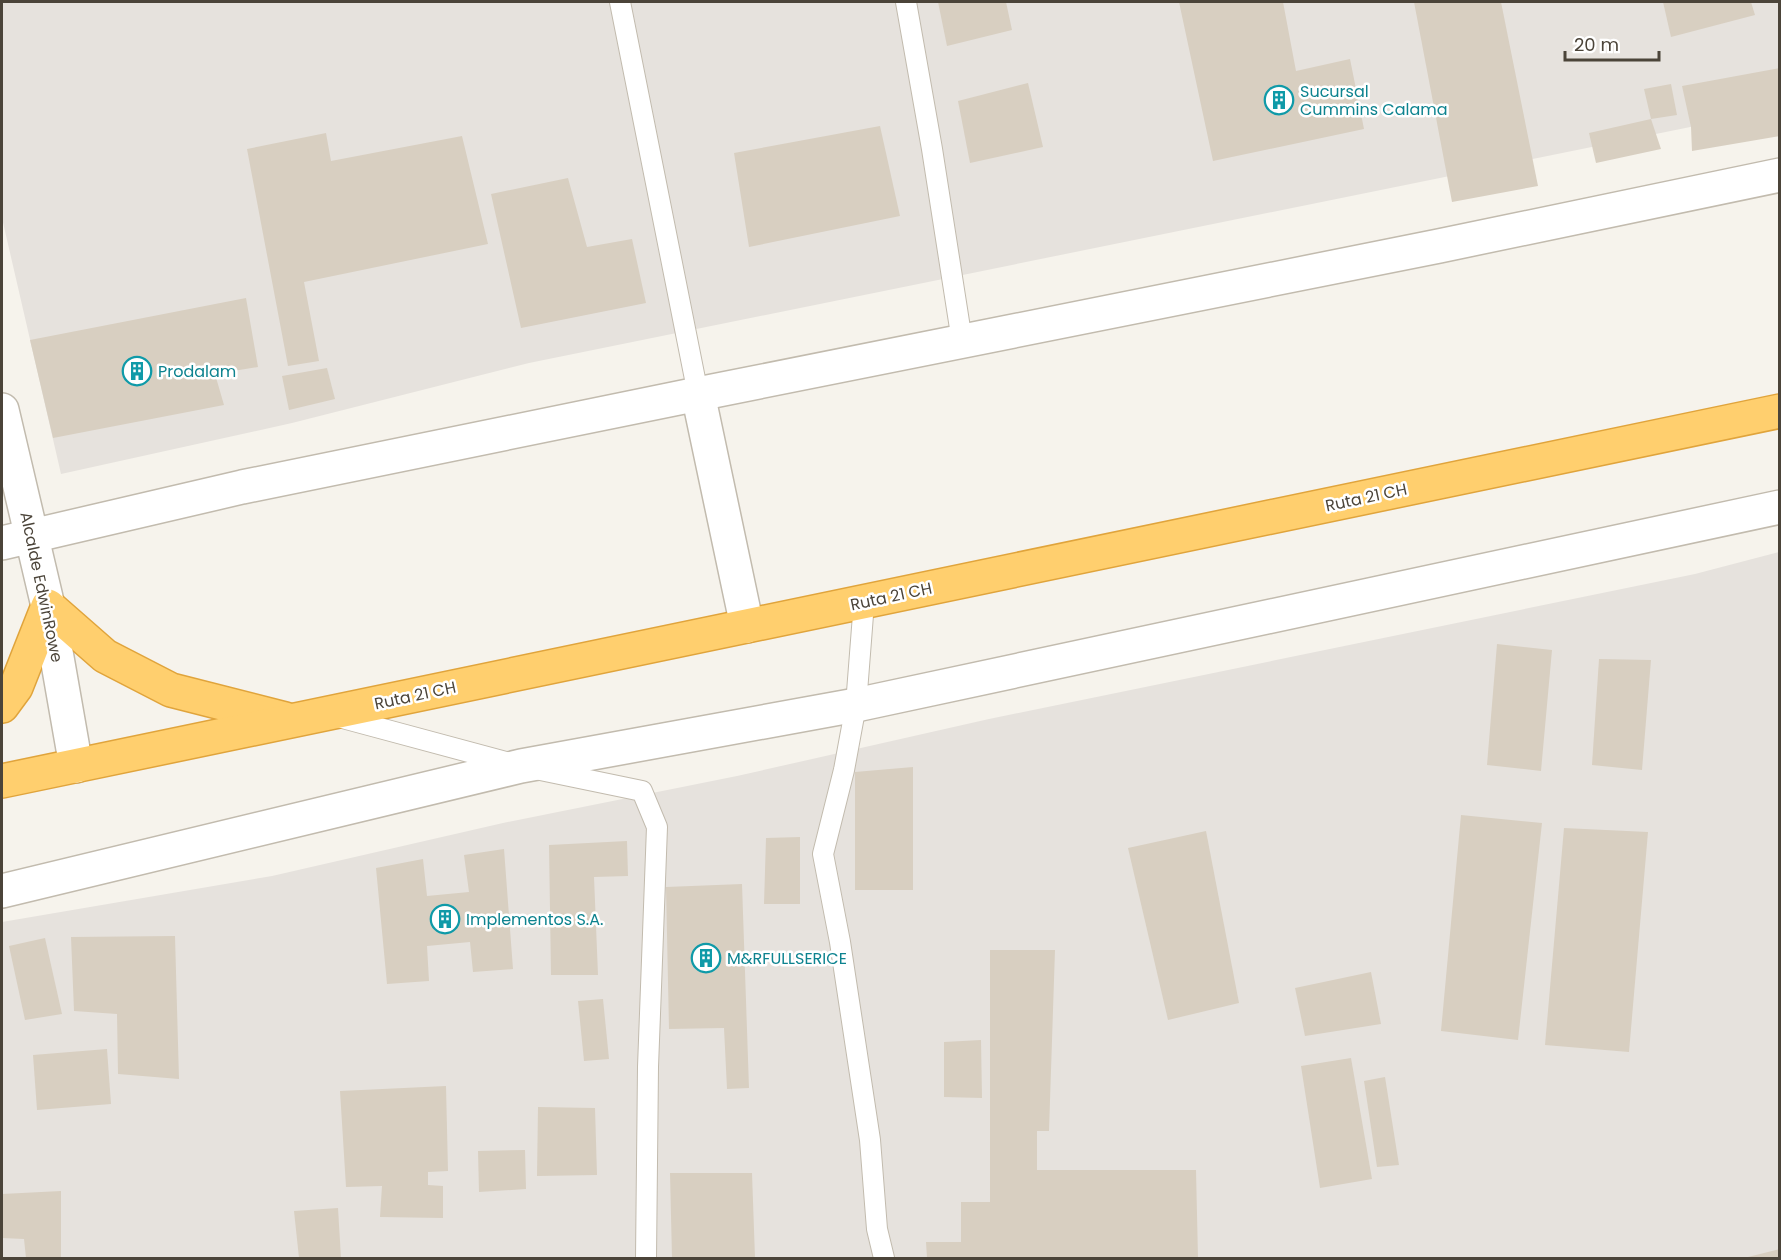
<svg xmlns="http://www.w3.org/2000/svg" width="1781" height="1260" font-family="Poppins,sans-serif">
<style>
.industrial{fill:#e6e2dd}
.building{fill:#d8cfc1}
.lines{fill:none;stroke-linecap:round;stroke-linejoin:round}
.lane-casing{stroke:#c2bbae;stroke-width:22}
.street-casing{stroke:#c2bbae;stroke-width:36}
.highway-casing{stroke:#e0a43c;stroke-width:36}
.lane{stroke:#fff;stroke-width:20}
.street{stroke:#fff;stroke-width:33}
.highway{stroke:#ffcf6e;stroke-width:33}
.labels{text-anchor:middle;stroke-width:5;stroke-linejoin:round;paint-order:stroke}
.culture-label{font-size:16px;fill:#0d838f;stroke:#fff;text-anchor:start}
.street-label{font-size:16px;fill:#4b4439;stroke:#fff}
</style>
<rect width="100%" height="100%" fill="#f6f3ec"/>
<!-- industrial -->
<g class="industrial">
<polygon points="2,2 1779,2 1779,109 529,363 292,423 61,474 2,218"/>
<polygon points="1779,552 1779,1258 2,1258 2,922 272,876 503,823 737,776 989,719 1695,574"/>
</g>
<!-- building -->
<g class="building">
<polygon points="938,2 1006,2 1012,30 947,46"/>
<polygon points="1179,2 1283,2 1296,71 1350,59 1364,129 1213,161"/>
<polygon points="1414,2 1501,2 1538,186 1452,202"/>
<polygon points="1663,2 1751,2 1755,15 1671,37"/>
<polygon points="1780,68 1780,136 1692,151 1691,127 1682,86"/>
<polygon points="1028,83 1043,147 970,163 958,101"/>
<polygon points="1671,84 1677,115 1651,119 1661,149 1596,163 1589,133 1651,119 1644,89"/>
<polygon points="880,126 900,216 749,247 734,153"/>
<polygon points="326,133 331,161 462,136 488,244 304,282 319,361 288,366 247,149"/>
<polygon points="568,178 587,247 632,239 646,303 521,328 491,194"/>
<polygon points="246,298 258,367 215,374 224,405 53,438 30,340"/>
<polygon points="327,368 335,399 289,410 282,376"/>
<polygon points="1497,644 1552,650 1541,771 1487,765"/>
<polygon points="1599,659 1651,660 1642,770 1592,765"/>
<polygon points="913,767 913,890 855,890 855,772"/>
<polygon points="1461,815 1542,823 1518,1040 1441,1031"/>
<polygon points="1564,828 1648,832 1629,1052 1545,1045"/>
<polygon points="1206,831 1239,1003 1168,1020 1128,848"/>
<polygon points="800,837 800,904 764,904 766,838"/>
<polygon points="627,841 628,876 594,877 598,975 551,975 549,845"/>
<polygon points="504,849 513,969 473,972 470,942 427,946 429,981 387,984 376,868 423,859 427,896 469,892 464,855"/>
<polygon points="742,884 749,1088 727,1089 724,1028 669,1029 666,887"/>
<polygon points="175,936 179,1079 118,1074 117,1014 74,1011 71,937"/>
<polygon points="45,938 62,1014 25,1020 9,946"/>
<polygon points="990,950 1055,950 1049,1131 1037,1131 1037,1170 1196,1170 1198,1258 927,1258 926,1242 961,1242 961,1202 990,1202"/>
<polygon points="1371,972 1381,1024 1305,1036 1295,988"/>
<polygon points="603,999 609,1059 584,1061 578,1001"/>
<polygon points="981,1040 982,1098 944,1097 944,1042"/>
<polygon points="107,1049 111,1104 37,1110 33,1055"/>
<polygon points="1351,1058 1372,1179 1320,1188 1301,1066"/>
<polygon points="1385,1077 1399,1165 1377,1167 1364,1081"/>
<polygon points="446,1086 448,1171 428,1172 428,1185 443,1186 443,1218 380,1217 382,1186 346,1187 340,1091"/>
<polygon points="538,1107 595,1108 597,1175 537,1176"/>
<polygon points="525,1150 526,1189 479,1192 478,1151"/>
<polygon points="670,1173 752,1173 755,1258 672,1258"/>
<polygon points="61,1191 61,1258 26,1258 24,1239 2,1238 2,1194"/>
<polygon points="338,1208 341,1258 299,1258 294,1211"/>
<polygon points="1780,1249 1780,1258 1744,1258"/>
</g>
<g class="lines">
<!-- lane casing -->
<g class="lane-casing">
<g id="lane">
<polyline points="620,2 698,394"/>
<polyline points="906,2 932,149 962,341"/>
<polyline points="864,602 856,705 844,770 823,854 840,942 870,1140 877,1229 884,1258"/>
<polyline points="335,716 521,766 642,791 657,827 648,1067 646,1258"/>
</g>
</g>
<!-- street casing -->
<g class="street-casing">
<g id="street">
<polyline points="698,394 747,626"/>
<polyline points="2,410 48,606 76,766"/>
<polyline points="2,543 242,487 698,394 1439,246 1780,175"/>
<polyline points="2,891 521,766 856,705 1780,507"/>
</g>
</g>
<!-- highway casing -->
<g class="highway-casing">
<g id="highway">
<polyline points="2,706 16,687 48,606 105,656 171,690 285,719"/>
<polyline points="2,781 1780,411"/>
</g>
</g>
<!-- lane -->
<use href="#lane" class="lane"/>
<!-- street -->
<use href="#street" class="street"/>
<!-- highway -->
<use href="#highway" class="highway"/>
</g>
<!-- icons -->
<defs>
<g id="building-ring" transform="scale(1.5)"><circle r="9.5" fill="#fff" stroke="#0f9aa8" stroke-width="1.5"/><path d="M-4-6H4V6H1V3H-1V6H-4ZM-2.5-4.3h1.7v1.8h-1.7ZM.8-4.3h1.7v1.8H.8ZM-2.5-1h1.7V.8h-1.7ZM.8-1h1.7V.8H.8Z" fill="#0f9aa8"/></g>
</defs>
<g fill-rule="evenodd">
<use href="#building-ring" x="1279" y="100"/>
<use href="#building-ring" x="137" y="371"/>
<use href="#building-ring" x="445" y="919"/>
<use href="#building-ring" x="706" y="958"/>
</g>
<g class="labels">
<!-- culture labels -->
<g class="culture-label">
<text x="1300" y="97">Sucursal<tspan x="1300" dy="18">Cummins Calama</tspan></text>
<text x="158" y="377">Prodalam</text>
<text x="466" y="925">Implementos S.A.</text>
<text x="727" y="964">M&amp;RFULLSERICE</text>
</g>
<!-- street labels -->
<g class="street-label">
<text transform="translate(1366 497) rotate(-12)" y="6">Ruta 21 CH</text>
<text transform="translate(42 587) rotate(78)" y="6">Alcalde EdwinRowe</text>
<text transform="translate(891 596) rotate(-12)" y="6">Ruta 21 CH</text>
<text transform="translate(415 695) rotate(-12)" y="6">Ruta 21 CH</text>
</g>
</g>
<!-- border -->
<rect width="1781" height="1260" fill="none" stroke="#4b4439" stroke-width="6"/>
<!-- scale -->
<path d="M1565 51v9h94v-9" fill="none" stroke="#4b4439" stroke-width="3"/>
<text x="1574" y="51" font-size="18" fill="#4b4439" stroke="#ffffff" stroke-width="4.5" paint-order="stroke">20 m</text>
</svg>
